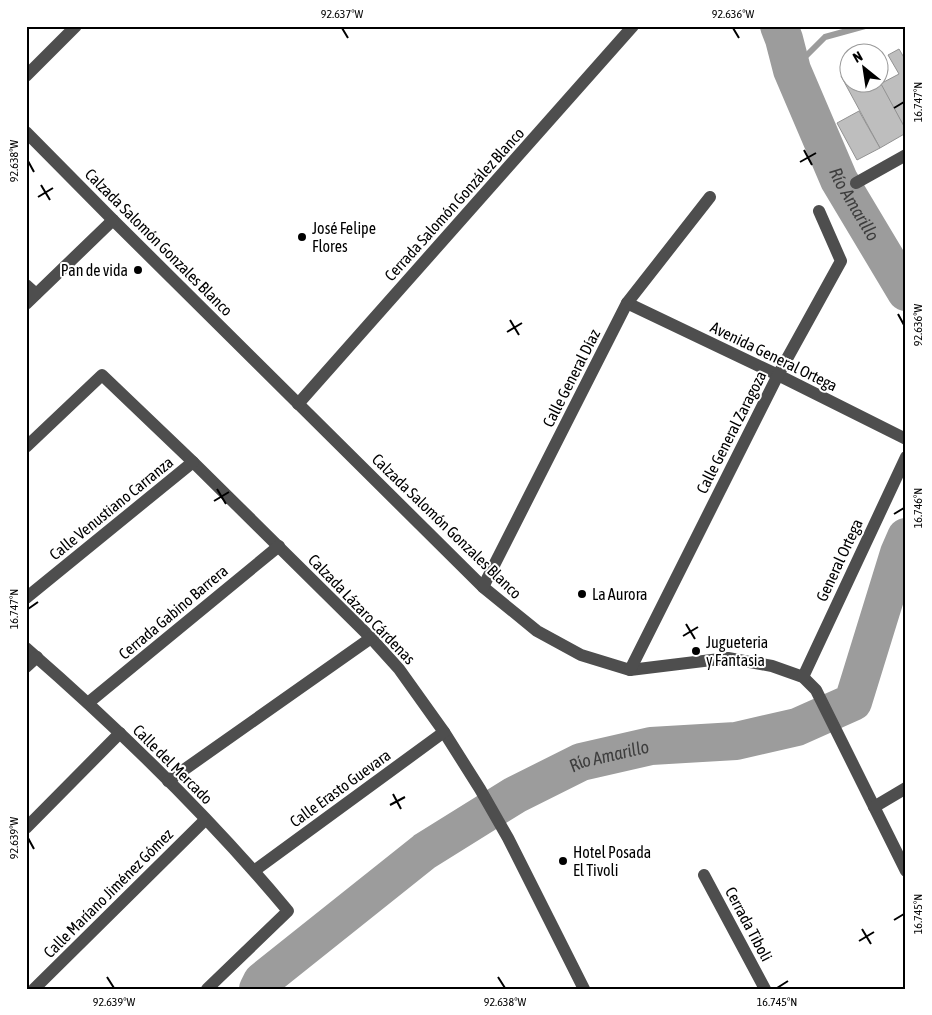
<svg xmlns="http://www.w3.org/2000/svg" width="932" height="1015" font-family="'Asap Condensed',sans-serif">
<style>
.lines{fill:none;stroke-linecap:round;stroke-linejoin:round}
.stream{stroke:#9c9c9c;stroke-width:6}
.river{stroke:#9c9c9c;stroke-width:38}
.building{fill:#bebebe;stroke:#929292}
.minor{stroke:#4e4e4e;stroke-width:12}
.ticks{fill:none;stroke:#000;stroke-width:2}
.poi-dot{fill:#000;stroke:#fff;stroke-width:2}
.labels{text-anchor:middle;stroke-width:4;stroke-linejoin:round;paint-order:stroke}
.street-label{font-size:16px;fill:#000;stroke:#fff}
.poi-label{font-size:16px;fill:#000;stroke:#fff;text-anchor:start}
.water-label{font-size:18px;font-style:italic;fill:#3d3d3d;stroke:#fff}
.neatline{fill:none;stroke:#000;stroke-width:2}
.ticks-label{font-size:12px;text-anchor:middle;fill:#000}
</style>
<rect width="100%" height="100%" fill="#fff"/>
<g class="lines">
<!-- stream -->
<polyline class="stream" points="792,70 825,37 865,26"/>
<!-- river -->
<g class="river">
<path id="s1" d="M779,26L784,39L792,70L839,180L906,292"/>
<path id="s2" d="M258,989L262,981L425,851L515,795L581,762L651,746L736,741L797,727L853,702L899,553L906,537"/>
</g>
</g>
<!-- building -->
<g class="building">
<polygon points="899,49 906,61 906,130 880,84 899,74 888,55"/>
<polygon points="850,71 850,82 880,82 906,130 906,133 880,148 841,76"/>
<polygon points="859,111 880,148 857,160 837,123"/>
</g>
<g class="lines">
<!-- minor -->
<g class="minor">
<polyline points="26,76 76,26"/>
<polyline points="26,132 113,220 483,587 537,631 581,655 630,670 728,658 772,666 803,677 816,690 906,871"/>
<polyline points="856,183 906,155"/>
<polyline points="26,285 36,294"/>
<polyline points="627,303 778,375 906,439"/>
<polyline points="26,304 113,220"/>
<polyline points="298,404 633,26"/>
<polyline points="26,447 102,375 193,462 371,638 399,669 444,732 480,789 508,838 584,989"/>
<polyline points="483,587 627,303 710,197"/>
<polyline points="26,598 193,462"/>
<path d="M26,648C119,729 209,816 288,911L207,989"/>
<polyline points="26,667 37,657"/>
<polyline points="630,670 778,375 841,261 819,211"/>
<polyline points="803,677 906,457"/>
<polyline points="88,703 279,546"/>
<polyline points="168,781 371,638"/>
<polyline points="874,807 906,788"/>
<polyline points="26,828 120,733"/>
<polyline points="254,871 444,732"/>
<polyline points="704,875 765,989"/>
<polyline points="34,989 205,820"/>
</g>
</g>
<!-- ticks -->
<path class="ticks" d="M342,28L348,38M733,28L739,38M894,108L904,102M804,150L812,165M28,161L34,172M800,162L816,153M41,185L50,200M38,197L53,188M898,314L904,325M510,320L519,335M507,332L522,323M217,489L226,504M214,501L229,492M894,514L904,508M28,609L38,602M686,624L695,639M683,636L698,627M393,794L401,809M390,805L405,797M28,838L34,849M894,920L904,914M862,929L871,944M859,941L874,932M107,977L114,988M498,977L505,988M777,988L788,981"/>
<!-- markers -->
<g class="poi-dot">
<circle cx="302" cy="237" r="5"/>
<circle cx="138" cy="270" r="5"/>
<circle cx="582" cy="594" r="5"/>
<circle cx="696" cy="651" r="5"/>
<circle cx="563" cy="861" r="5"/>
</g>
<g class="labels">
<!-- street labels -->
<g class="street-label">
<text transform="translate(454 204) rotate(-48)" y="6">Cerrada Salomón González Blanco</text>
<text transform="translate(159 242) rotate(45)" y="6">Calzada Salomón Gonzales Blanco</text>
<text transform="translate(774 356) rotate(26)" y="6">Avenida General Ortega</text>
<text transform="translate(571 378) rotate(-63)" y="6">Calle General Díaz</text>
<text transform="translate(731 432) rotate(-63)" y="6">Calle General Zaragoza</text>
<text transform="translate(111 508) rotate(-39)" y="6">Calle Venustiano Carranza</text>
<text transform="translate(447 526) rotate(44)" y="6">Calzada Salomón Gonzales Blanco</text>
<text transform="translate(839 560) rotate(-65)" y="6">General Ortega</text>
<text transform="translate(362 609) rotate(46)" y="6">Calzada Lázaro Cárdenas</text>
<text transform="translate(173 612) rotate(-40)" y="6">Cerrada Gabino Barrera</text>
<text transform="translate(173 764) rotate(45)" y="6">Calle del Mercado</text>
<text transform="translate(340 788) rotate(-36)" y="6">Calle Erasto Guevara</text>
<text transform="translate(108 893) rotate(-45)" y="6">Calle Maríano Jiménez Gómez</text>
<text transform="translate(749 924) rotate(62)" y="6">Cerrada Tiboli</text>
</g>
<!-- poi labels -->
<g class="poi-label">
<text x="312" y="234">José Felipe<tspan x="312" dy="18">Flores</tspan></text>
<text x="128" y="276" text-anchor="end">Pan de vida</text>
<text x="592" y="600">La Aurora</text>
<text x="706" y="648">Jugueteria<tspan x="706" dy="18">y Fantasia</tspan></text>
<text x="573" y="858">Hotel Posada<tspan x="573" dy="18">El Tivoli</tspan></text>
</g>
<!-- water labels -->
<g class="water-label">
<text dy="6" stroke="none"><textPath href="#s1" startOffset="194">Río Amarillo</textPath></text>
<text dy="6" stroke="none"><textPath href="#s2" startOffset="426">Río Amarillo</textPath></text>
</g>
</g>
<!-- border -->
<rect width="932" height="1015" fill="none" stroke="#ffffff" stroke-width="55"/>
<!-- north arrow -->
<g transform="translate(864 68) rotate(330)"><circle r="24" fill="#ffffff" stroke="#999999"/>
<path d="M0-4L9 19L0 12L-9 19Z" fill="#000000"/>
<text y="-8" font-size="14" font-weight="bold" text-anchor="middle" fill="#000000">N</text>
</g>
<rect x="28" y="28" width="876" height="960" class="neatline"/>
<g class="ticks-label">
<text x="342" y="18">92.637°W</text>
<text x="733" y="18">92.636°W</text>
<text transform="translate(918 102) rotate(-90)" y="4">16.747°N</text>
<text transform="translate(14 161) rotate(-90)" y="4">92.638°W</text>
<text transform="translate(918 325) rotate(-90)" y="4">92.636°W</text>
<text transform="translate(918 508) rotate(-90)" y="4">16.746°N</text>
<text transform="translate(14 609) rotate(-90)" y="4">16.747°N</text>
<text transform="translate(14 838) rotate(-90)" y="4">92.639°W</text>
<text transform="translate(918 914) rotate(-90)" y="4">16.745°N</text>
<text x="114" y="1006">92.639°W</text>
<text x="505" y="1006">92.638°W</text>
<text x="777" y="1006">16.745°N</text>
</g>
</svg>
